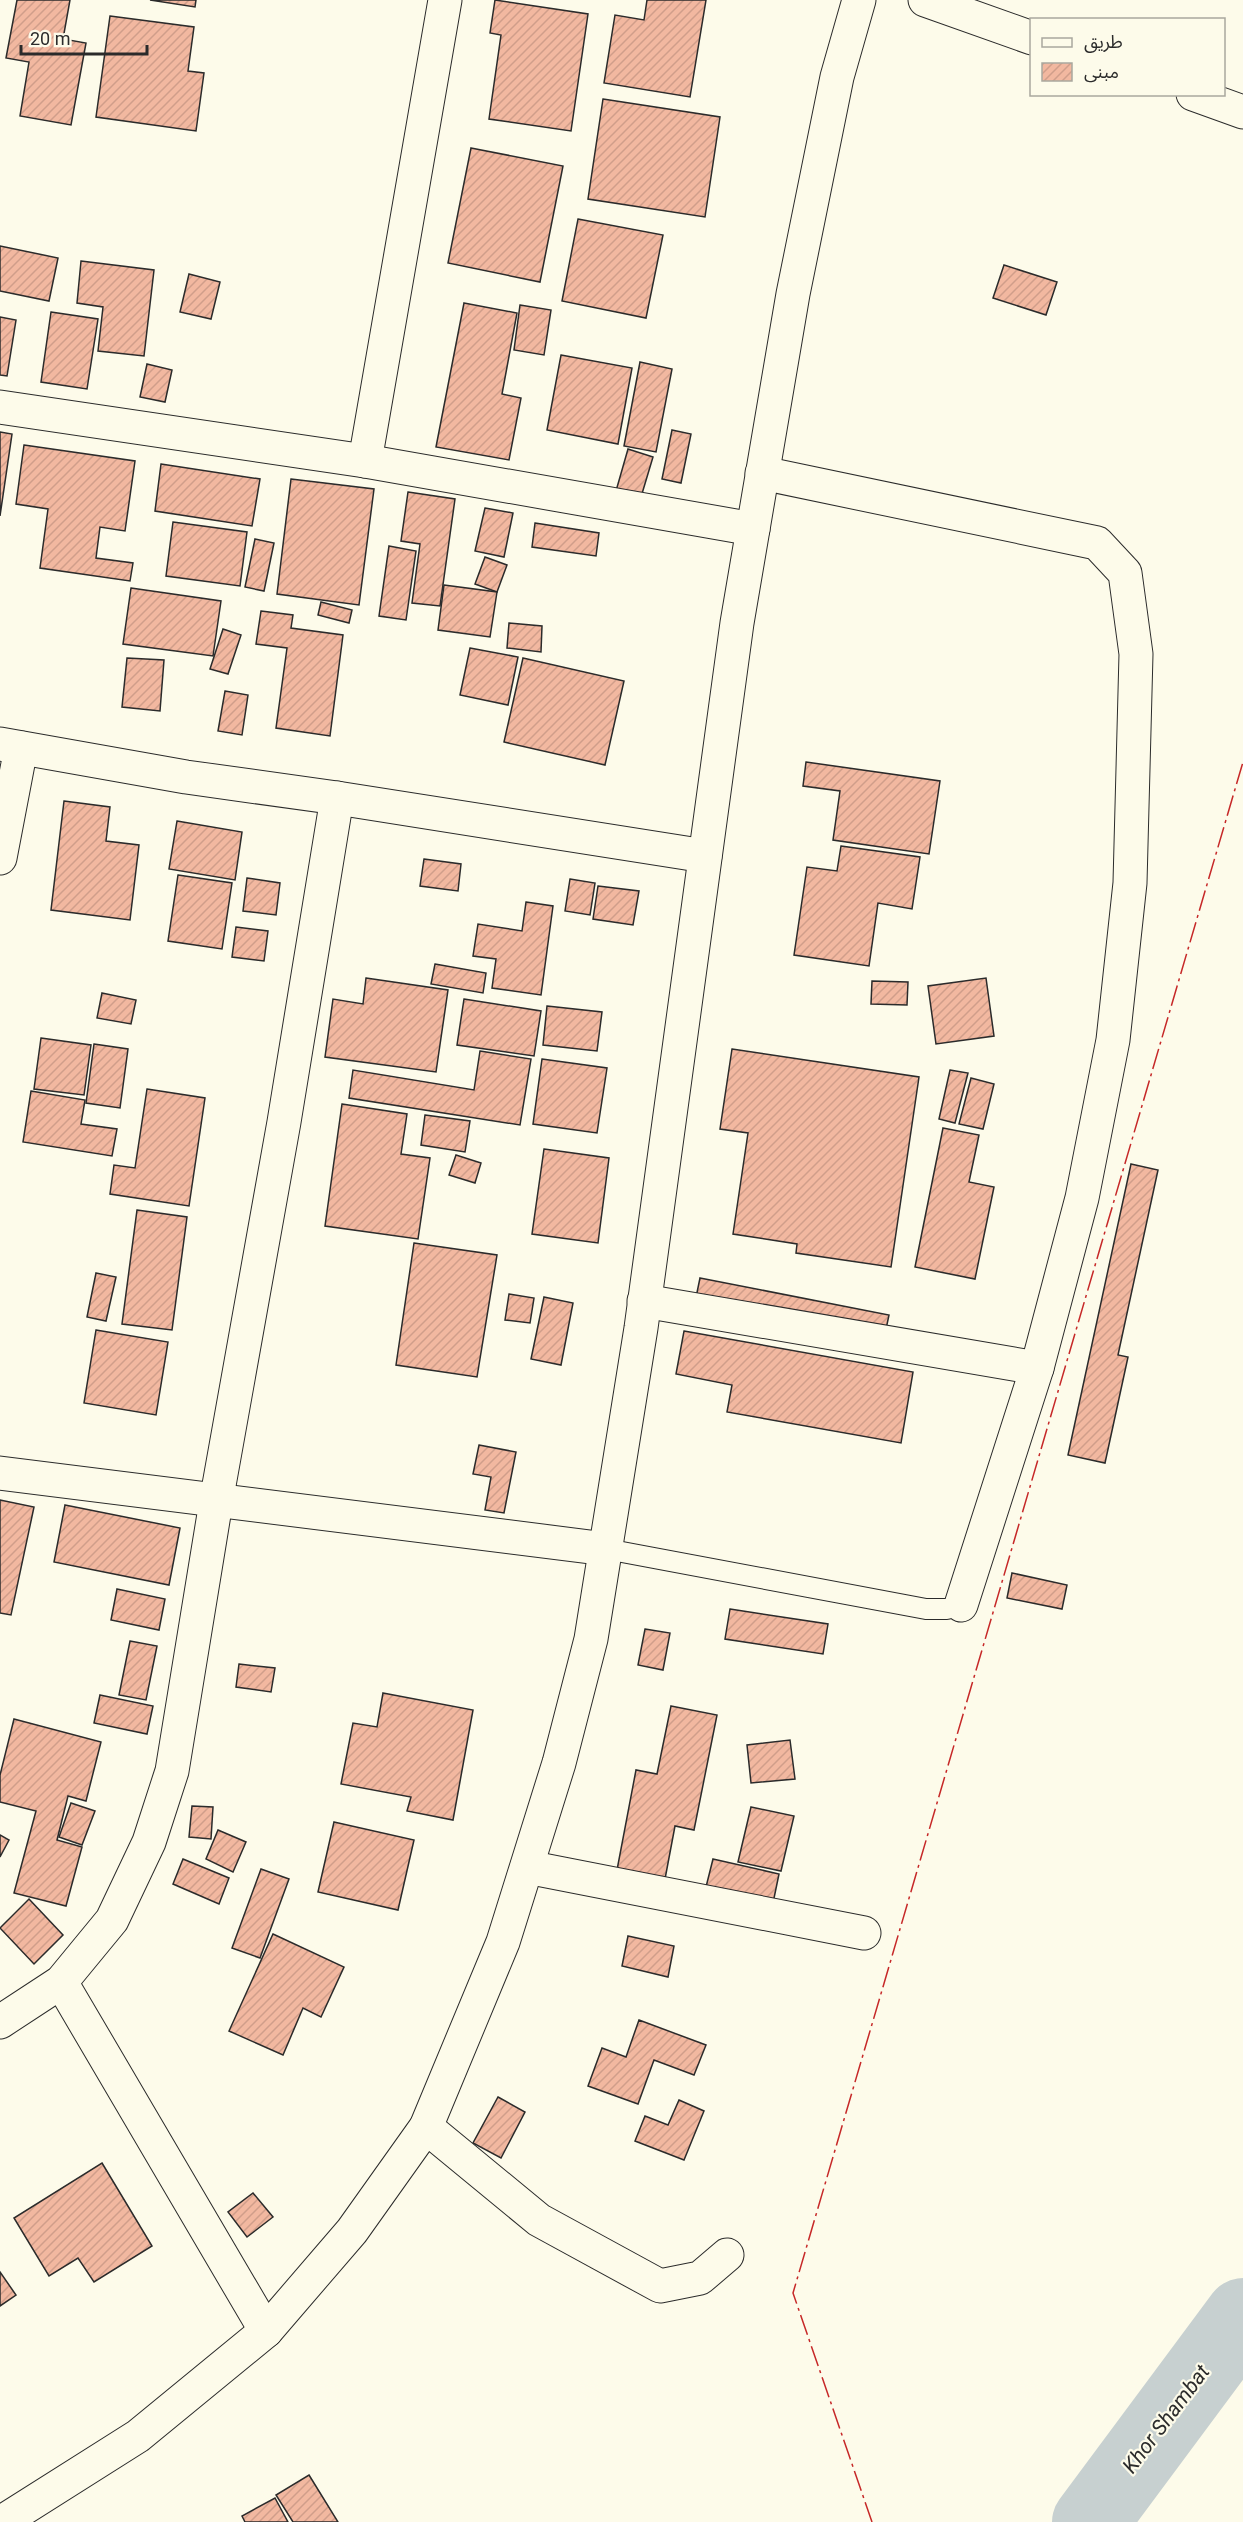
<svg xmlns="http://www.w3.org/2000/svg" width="1243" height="2522" font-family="Roboto,'Noto Sans Arabic',sans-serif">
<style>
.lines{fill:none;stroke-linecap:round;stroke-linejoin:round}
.river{stroke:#c7d0d0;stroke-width:76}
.building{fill:url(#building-hatch);stroke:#2b2b2b;stroke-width:1.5}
.lane-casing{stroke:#2b2b2b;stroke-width:22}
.street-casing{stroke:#2b2b2b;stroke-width:35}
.secondary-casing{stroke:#2b2b2b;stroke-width:35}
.lane{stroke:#fdfbea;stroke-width:20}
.street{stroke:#fdfbea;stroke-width:33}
.secondary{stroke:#fdfbea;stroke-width:33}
.power{stroke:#c62828;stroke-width:1.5;stroke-dasharray:21 4.5 3 4.5;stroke-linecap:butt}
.labels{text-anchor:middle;stroke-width:4.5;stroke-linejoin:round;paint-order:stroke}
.water-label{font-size:21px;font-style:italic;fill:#2b2b2b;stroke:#fdfbea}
</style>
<defs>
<pattern id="building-hatch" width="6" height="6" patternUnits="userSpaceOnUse" patternTransform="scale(1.5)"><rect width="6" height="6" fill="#f2b8a0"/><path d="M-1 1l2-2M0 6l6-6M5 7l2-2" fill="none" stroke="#d09e8a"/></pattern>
</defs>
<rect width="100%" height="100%" fill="#fdfbea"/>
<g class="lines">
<!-- river -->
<polyline class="river" points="1090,2522 1243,2316"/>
</g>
<!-- building -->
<g class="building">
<polygon points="17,0 70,0 63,39 86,43 71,125 20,116 29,62 6,58"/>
<polygon points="150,0 196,0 195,7"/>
<polygon points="495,0 588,14 571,131 489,119 501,35 490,33"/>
<polygon points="647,0 706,0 690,97 604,83 615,15 644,20"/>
<polygon points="110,16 194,27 188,71 204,73 196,131 96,117"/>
<polygon points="603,99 720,117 705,217 588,199"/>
<polygon points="471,148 563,166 540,282 448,263"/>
<polygon points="578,219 663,235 646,318 562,301"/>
<polygon points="0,246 58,258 49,301 0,291"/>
<polygon points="81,261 154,270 144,356 98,351 103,307 77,303"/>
<polygon points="1004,265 1057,282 1046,315 993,298"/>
<polygon points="189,274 220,282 211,319 180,312"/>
<polygon points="464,303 517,313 502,394 521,398 509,460 436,447"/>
<polygon points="520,305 551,310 544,355 514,350"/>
<polygon points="51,312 98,319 87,389 41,382"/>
<polygon points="0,317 16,320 7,376 0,375"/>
<polygon points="561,355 632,368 618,444 547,430"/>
<polygon points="640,362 672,369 656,452 624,446"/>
<polygon points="147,364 172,370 165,402 140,397"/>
<polygon points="672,430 691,434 681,483 662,479"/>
<polygon points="0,432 12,434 0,516"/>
<polygon points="24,445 135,461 125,531 100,527 96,558 133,563 130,581 40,568 48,509 16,504"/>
<polygon points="628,449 653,457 641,497 616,491"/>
<polygon points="161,464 260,479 252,526 155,511"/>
<polygon points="291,479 374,489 359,605 277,594"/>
<polygon points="408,492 455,499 440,606 412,603 420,544 401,541"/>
<polygon points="485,508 513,513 504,557 475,551"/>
<polygon points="173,522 247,532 240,586 166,576"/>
<polygon points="535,523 599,533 596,556 532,547"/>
<polygon points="255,539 274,543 264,591 245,587"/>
<polygon points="389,546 416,551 406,620 379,616"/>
<polygon points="485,557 507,565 497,592 475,584"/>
<polygon points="444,585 497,592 490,637 438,630"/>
<polygon points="131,588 221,601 213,656 123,644"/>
<polygon points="321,602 352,610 349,623 318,615"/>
<polygon points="261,611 293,615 291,628 343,635 330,736 276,728 287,648 256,644"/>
<polygon points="509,623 542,626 541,652 507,648"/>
<polygon points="223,629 241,635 228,674 210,669"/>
<polygon points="470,648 518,657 508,705 460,695"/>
<polygon points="127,658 164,660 160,711 122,707"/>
<polygon points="523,658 624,681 605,765 504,742"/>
<polygon points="225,691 248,695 242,735 218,731"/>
<polygon points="806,762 940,781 929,854 833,840 840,791 803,786"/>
<polygon points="64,801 110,807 106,841 139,845 130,920 51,910"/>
<polygon points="177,821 242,832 235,880 169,869"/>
<polygon points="841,846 920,857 912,909 878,903 869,966 794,955 807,867 837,871"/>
<polygon points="424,859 461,864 458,891 420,886"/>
<polygon points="178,875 232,883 222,949 168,941"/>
<polygon points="247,878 280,883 276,915 243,911"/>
<polygon points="570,879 595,883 590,915 565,911"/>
<polygon points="598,886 639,891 633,925 593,919"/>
<polygon points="526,902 553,906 541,995 492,988 496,959 473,956 478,924 522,931"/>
<polygon points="236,927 268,931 264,961 232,957"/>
<polygon points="435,964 486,973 483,993 431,984"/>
<polygon points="366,978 448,990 436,1072 325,1057 333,999 363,1004"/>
<polygon points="986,978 994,1036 936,1044 928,986"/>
<polygon points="872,981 908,982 907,1005 871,1004"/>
<polygon points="102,993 136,1000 131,1024 97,1018"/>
<polygon points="464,999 541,1011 534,1056 457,1045"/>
<polygon points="547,1006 602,1012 597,1051 543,1045"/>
<polygon points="41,1038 91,1045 84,1095 34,1089"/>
<polygon points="94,1044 128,1049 120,1108 86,1103"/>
<polygon points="732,1049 919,1077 891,1267 796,1253 797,1244 733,1234 748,1133 720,1129"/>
<polygon points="480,1051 531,1059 520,1125 349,1098 353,1070 474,1090"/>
<polygon points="542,1059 607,1068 597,1133 533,1124"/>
<polygon points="950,1070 968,1073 955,1123 939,1119"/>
<polygon points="971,1078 994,1084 983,1129 959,1124"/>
<polygon points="147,1089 205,1098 189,1206 110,1194 114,1165 135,1168"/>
<polygon points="31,1091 85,1100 81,1124 117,1129 112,1156 23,1142"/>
<polygon points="342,1104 407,1114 401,1154 430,1158 418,1239 325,1226"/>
<polygon points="425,1115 470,1121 465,1152 421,1145"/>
<polygon points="943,1128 979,1135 969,1182 994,1187 975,1279 915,1267"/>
<polygon points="544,1149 609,1158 598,1243 532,1234"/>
<polygon points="456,1155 481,1163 475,1183 449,1175"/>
<polygon points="1131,1164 1158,1170 1118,1355 1128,1357 1105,1463 1068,1455"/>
<polygon points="137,1210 187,1217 172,1330 122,1324"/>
<polygon points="414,1243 497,1255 477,1377 396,1365"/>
<polygon points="96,1273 116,1277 106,1321 87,1317"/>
<polygon points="700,1278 889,1315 882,1348 693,1312"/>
<polygon points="509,1294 534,1298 530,1323 505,1320"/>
<polygon points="544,1297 573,1303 561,1365 531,1359"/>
<polygon points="96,1330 168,1342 156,1415 84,1403"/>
<polygon points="684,1331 913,1372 901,1443 727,1412 732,1385 676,1374"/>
<polygon points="479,1445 516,1452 504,1513 485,1510 491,1477 473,1474"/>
<polygon points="0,1500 34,1507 11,1615 0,1613"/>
<polygon points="65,1505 180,1528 169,1585 54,1562"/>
<polygon points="1012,1573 1067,1585 1062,1609 1007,1598"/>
<polygon points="117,1589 165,1599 159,1630 111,1620"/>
<polygon points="730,1609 828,1624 823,1654 725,1639"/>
<polygon points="645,1629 670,1633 663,1670 638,1665"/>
<polygon points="130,1641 157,1646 146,1700 119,1695"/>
<polygon points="239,1664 275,1668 271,1692 236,1687"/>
<polygon points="383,1693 473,1710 453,1820 407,1811 411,1797 341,1784 353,1723 377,1727"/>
<polygon points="100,1695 153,1706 147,1734 94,1723"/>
<polygon points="671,1706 717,1715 694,1830 675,1826 665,1879 617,1870 636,1770 657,1774"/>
<polygon points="14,1719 101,1742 86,1801 68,1796 57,1840 82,1847 66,1906 14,1893 36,1811 0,1802 0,1775"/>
<polygon points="790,1740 795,1779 751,1783 747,1745"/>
<polygon points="71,1803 95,1811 82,1845 59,1837"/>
<polygon points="192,1806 213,1807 211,1839 189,1837"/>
<polygon points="751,1807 794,1816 781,1871 738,1862"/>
<polygon points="334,1822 414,1840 398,1910 318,1892"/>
<polygon points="218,1830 246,1842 233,1872 206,1859"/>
<polygon points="0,1835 9,1840 0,1857"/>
<polygon points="183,1859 229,1878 219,1904 173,1884"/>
<polygon points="713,1859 779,1874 773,1903 706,1887"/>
<polygon points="261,1869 289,1879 260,1958 232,1948"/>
<polygon points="29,1899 63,1935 34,1964 0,1928"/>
<polygon points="273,1934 344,1967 321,2017 303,2008 283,2055 229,2031"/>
<polygon points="628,1936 674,1946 668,1977 622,1966"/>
<polygon points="639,2020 706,2045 694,2075 654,2060 638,2104 588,2086 602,2048 626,2057"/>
<polygon points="498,2097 525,2112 501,2158 473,2143"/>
<polygon points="679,2100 704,2111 684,2160 635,2141 645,2116 668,2125"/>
<polygon points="102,2163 152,2246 94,2282 78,2258 49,2276 14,2218"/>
<polygon points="253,2193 273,2217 247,2237 228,2212"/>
<polygon points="0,2272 16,2295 0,2306"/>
<polygon points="309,2475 338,2522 293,2522 276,2495"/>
<polygon points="275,2498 288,2522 245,2522 242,2516"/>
</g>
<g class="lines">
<!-- lane casing -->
<g class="lane-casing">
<polyline id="lane" points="606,1549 926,1609 947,1609 961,1605"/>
</g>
<!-- street casing -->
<g class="street-casing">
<g id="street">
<polyline points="925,0 1032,38"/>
<polyline points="1193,94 1243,112"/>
<polyline points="0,407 365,461 753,529"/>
<polyline points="365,461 445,0"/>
<polyline points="762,473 1097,543 1125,573 1136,654 1130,883 1113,1040 1082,1198 1037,1368 961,1605"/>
<polyline points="0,744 186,777 337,798 705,856"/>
<polyline points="0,858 21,748"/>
<polyline points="644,1301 1037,1368"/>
<polyline points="0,1473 606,1549"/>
<polyline points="527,1867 864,1933"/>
<polyline points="61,1982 266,2331"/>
<polyline points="0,2022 61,1982 112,1920 149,1842 172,1771 216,1502 284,1122 337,798"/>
<polyline points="426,2127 539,2220 660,2286 700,2278 727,2255"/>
</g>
</g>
<!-- secondary casing -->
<g class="secondary-casing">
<polyline id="secondary" points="2,2522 138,2436 266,2331 352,2231 426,2127 503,1942 559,1763 591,1639 641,1328 737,623 793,294 837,77 859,0"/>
</g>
<!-- lane -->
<use href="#lane" class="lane"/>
<!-- street -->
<use href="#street" class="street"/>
<!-- secondary -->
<use href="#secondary" class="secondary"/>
<!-- power -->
<polyline class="power" points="872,2522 793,2293 1243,762"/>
</g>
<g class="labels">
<!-- water labels -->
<g class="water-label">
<text transform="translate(1166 2419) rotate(-53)" y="7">Khor Shambat</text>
</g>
</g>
<!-- legend -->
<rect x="1030" y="18" width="195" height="78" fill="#fdfbea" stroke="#a9a89e" stroke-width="1.5"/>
<rect x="1042" y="38" width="30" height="9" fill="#fdfbea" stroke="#a9a89e" stroke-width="1.5"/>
<text x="1084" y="48" font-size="18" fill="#2b2b2b">طريق</text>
<rect x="1042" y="63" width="30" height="18" fill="url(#building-hatch)" stroke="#a9a89e" stroke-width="1.5"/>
<text x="1084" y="78" font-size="18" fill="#2b2b2b">مبنى</text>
<!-- scale -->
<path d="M21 45v9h126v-9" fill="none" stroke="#2b2b2b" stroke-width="3"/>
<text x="30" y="45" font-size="18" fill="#2b2b2b" stroke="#fdfbea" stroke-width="4.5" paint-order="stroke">20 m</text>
</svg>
